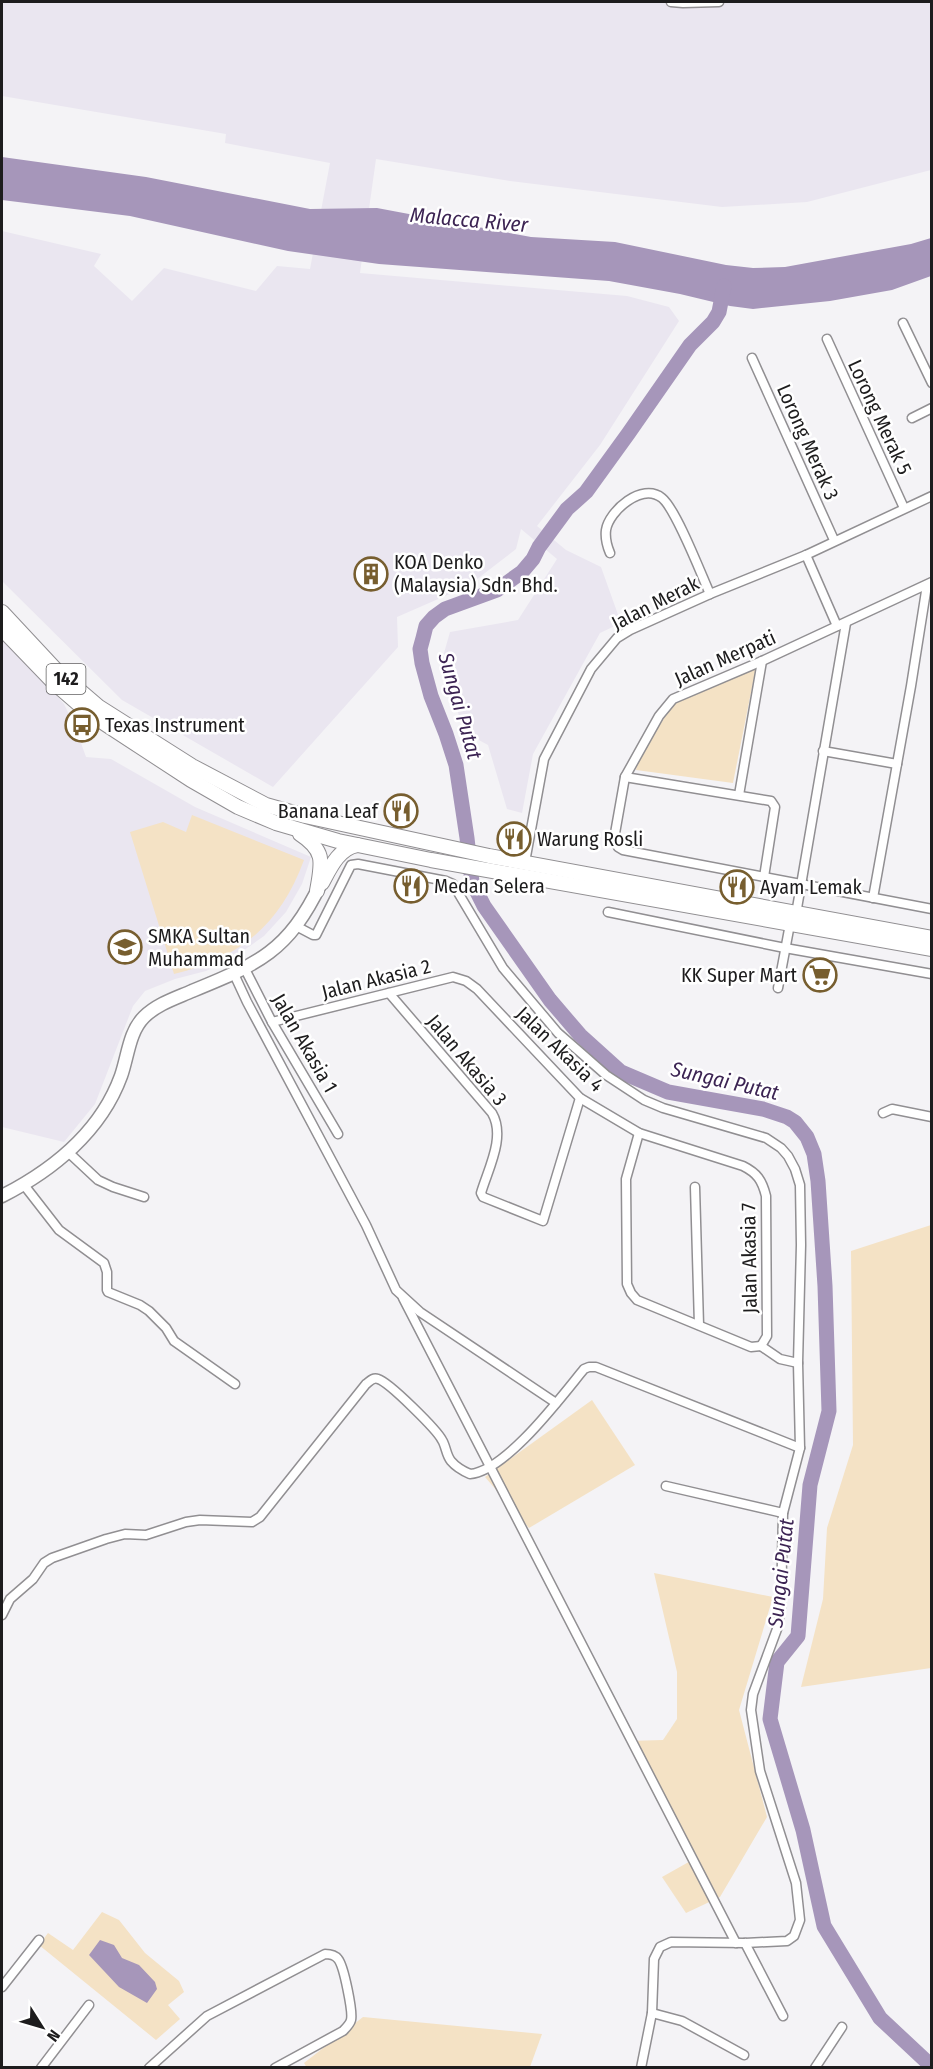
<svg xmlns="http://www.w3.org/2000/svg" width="933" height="2069" font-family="'Fira Sans Condensed',sans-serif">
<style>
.built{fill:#eae6f0}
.green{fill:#f4e2c5}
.water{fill:#a696ba}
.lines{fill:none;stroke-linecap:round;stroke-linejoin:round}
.river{stroke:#a696ba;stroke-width:15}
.street-casing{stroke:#918f92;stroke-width:11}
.secondary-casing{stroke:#918f92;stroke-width:15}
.primary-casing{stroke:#918f92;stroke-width:16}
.street{stroke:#fff;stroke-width:8}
.secondary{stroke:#fff;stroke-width:12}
.primary{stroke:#fff;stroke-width:14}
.labels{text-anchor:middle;stroke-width:5;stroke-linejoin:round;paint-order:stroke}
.shield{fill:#fff;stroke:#616061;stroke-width:1.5}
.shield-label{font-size:18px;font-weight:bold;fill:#1d1c1d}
.street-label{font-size:20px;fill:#1d1c1d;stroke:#fff}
.poi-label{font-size:20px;fill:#1d1c1d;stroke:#fff;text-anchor:start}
.water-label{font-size:21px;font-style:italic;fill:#3c2453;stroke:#fff}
</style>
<rect width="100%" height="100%" fill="#f4f3f6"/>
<!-- built -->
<g class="built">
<polygon points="2,2 931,2 931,170 807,202 722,207 510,181 376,159 360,273 627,296 669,307 679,321 600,445 537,526 566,550 601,567 621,623 600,633 533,754 522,813 507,809 488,745 464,732 442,660 450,632 518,620 557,559 521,529 516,549 468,586 397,617 398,647 273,787 122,700 2,581 2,231 101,254 94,266 132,301 164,268 256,291 277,266 310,269 330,163 225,143 226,134 2,96"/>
<polygon points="2,640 34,671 64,704 76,729 86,757 111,759 195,807 311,857 302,884 286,912 264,936 233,958 206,971 175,979 145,991 133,1006 95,1104 64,1142 2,1127"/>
</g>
<!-- green -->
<g class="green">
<polygon points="756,667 733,783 636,770 639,756 677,699"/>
<path d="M192,815L304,860C280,925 240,958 174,974L130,832L163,822L186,832Z"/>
<polygon points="931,1225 931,1668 801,1687 823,1599 827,1528 853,1445 851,1251"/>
<polygon points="592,1400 635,1465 529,1528 485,1477"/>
<polygon points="654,1573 773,1597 739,1710 767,1817 720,1897 686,1913 662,1877 694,1859 628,1741 663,1740 677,1719 677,1672"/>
<polygon points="102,1912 119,1920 145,1953 179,1981 184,1992 168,2005 180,2019 156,2040 39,1945 48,1933 73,1950"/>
<polygon points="363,2017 542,2034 530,2067 307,2068 304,2063"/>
</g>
<!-- water -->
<g class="water">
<polygon points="2,157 146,177 310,209 377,208 531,237 615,242 726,265 753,268 785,267 911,244 931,238 931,276 892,290 830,301 753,309 730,306 680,294 609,281 379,264 288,251 130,216 2,200"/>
<polygon points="100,1940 114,1945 122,1958 139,1965 155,1982 157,1989 147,2003 119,1987 89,1955"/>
</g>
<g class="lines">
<!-- river -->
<polyline class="river" points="724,286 719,312 713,322 690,345 628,434 586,492 567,509 539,547 533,559 522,572 497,590 445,609 434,617 426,626 423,638 420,649 422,663 431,696 446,734 456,765 467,838 472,882 484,906 550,1000 580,1035 621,1072 668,1092 763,1109 787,1117 795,1122 807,1137 814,1154 818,1181 825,1286 829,1411 810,1485 798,1636 777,1662 770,1719 803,1830 824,1926 880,2018 926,2061 932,2063"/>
<!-- street casing -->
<g class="street-casing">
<g id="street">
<polyline points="671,2 683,3 719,2"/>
<polyline points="903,323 932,383"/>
<polyline points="827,339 904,508"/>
<polyline points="752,358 834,540"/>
<polyline points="912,418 932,408"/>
<path d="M610,553C607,546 605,538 606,530C609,511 642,482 662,498C676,509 701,574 710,594"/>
<polyline points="806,555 837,626"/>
<polyline points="932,582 762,661 673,699 659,716 625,777 614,839 618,847 623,850 932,909"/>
<polyline points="823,751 897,764"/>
<polyline points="625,777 771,801 775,807 764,877"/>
<polyline points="739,795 762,661"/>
<polyline points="525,862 544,759 591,669 617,638 630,630 710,594 806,555 932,496"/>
<polyline points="873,898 911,686 927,585"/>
<polyline points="608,912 785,948 932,974"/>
<polyline points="796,914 846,623"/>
<polyline points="296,926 313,935 316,935 351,865 358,864 446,881 453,884 503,968 558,1033 581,1053 606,1075 644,1100 663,1108 766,1138 781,1148 788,1156 795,1169 800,1185 801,1245 798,1363 800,1448 783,1513 781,1606 777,1629 753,1694 751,1710 760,1771 796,1883 800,1920 794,1936 787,1941 745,1943 671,1942 660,1947 654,1959 652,2013 641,2068"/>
<polyline points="245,969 272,1022 338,1134"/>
<polyline points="234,974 247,1002 366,1225 396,1290 420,1312 556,1403"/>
<polyline points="778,988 790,924"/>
<path d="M389,993L492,1113C506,1137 488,1169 481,1193L483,1197L543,1221L580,1098"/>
<path d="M272,1022L453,977L466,981L477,989L580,1098L639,1133L743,1166C757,1173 762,1180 766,1196L767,1336L761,1346"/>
<polyline points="883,1113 892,1109 932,1117"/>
<polyline points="639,1133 626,1179 627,1284 631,1293 637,1300 751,1347 761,1346"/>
<polyline points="68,1152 98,1180 113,1187 144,1197"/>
<polyline points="24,1185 59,1230 104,1263 107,1272 107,1290 108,1292 140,1305 149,1311 166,1328 174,1341 235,1384"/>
<polyline points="695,1187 699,1325"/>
<polyline points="403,1298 736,1943"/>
<polyline points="761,1346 780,1359 798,1363"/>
<polyline points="666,1486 783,1513"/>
<path d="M2,1615L10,1599L33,1579L44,1563L52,1558L106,1539L125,1534L146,1535L186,1522L200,1520L252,1522L260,1517L366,1384C370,1381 373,1377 378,1379C389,1382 437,1430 442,1440C446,1446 446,1455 451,1461C456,1467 463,1471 470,1474C506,1471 561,1397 584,1369L589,1367H596L800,1448"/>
<polyline points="745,1943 783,2016"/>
<polyline points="2,1987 39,1940"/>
<polyline points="652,2013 682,2021 744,2055"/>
<polyline points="41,2068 89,2005"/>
<path d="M149,2068L207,2016L325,1954C330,1954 335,1955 338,1959C344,1966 353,2012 351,2020C350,2024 346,2028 343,2031L275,2068"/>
<polyline points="815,2068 842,2027"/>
</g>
</g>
<!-- secondary casing -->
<g class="secondary-casing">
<path id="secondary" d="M2,1196C53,1170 101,1131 121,1076C128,1056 129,1032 144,1017C157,1004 176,998 192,991C258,964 288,952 321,883"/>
</g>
<!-- primary casing -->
<g class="primary-casing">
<g id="primary">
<polyline points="2,612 57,671 99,707 192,766 266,805 305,816 489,856 932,938"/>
<polyline points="2,629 53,682 90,714 191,780 238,807 276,823 338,841 431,860 932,949"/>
<path d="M300,834C326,851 322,863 317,891"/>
<path d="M322,883C330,868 339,848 357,845"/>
</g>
</g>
<!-- street -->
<use href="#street" class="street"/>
<!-- secondary -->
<use href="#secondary" class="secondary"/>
<!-- primary -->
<use href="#primary" class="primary"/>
</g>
<!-- icons -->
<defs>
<g id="building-ring" transform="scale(1.725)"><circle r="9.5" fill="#fff" stroke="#775e2f" stroke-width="1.5"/><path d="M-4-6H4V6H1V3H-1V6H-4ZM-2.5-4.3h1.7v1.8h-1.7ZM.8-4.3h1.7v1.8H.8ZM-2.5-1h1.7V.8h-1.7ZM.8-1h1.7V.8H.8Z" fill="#775e2f"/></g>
<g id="bus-ring" transform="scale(1.725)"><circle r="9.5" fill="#fff" stroke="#775e2f" stroke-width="1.5"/><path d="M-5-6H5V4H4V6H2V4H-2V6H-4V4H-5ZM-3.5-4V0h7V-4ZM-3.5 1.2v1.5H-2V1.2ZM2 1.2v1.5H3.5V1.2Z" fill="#775e2f"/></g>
<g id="restaurant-ring" transform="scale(1.725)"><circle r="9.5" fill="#fff" stroke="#775e2f" stroke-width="1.5"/><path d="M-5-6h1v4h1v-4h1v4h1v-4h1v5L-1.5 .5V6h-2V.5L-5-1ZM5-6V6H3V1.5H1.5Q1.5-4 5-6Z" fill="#775e2f"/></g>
<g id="school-ring" transform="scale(1.725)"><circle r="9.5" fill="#fff" stroke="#775e2f" stroke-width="1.5"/><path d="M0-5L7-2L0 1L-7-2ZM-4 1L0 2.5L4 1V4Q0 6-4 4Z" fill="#775e2f"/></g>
<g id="supermarket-ring" transform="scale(1.725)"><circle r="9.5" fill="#fff" stroke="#775e2f" stroke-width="1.5"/><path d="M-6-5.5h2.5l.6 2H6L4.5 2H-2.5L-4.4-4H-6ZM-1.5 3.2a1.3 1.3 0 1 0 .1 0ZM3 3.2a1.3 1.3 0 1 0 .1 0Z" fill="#775e2f"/></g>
</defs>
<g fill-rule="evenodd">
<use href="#building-ring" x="371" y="574"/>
<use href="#bus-ring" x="82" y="725"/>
<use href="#restaurant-ring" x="401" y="811"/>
<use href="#restaurant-ring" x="514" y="839"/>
<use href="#restaurant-ring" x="411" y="886"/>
<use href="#restaurant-ring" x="737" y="887"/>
<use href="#school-ring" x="125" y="947"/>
<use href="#supermarket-ring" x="820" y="975"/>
</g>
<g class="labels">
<!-- shield labels -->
<rect class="shield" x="46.5" y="664" width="39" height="30" rx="4.5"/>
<g class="shield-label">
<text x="66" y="685">142</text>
</g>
<!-- street labels -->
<g class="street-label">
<text transform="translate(880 417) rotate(65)" y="7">Lorong Merak 5</text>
<text transform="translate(808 442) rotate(66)" y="7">Lorong Merak 3</text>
<text transform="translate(655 603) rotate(-27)" y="7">Jalan Merak</text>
<text transform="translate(725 658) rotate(-24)" y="7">Jalan Merpati</text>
<text transform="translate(376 979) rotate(-14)" y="7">Jalan Akasia 2</text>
<text transform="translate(305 1043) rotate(60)" y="7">Jalan Akasia 1</text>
<text transform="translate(560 1049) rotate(44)" y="7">Jalan Akasia 4</text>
<text transform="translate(467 1060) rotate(50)" y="7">Jalan Akasia 3</text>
<text transform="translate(749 1258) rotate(-91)" y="7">Jalan Akasia 7</text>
</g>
<!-- poi labels -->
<g class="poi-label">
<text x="394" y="569">KOA Denko<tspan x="394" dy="23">(Malaysia) Sdn. Bhd.</tspan></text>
<text x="105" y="732">Texas Instrument</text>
<text x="378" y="818" text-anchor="end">Banana Leaf</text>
<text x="537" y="846">Warung Rosli</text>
<text x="434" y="893">Medan Selera</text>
<text x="760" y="894">Ayam Lemak</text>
<text x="148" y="943">SMKA Sultan<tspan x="148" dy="23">Muhammad</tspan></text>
<text x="797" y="982" text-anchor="end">KK Super Mart</text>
</g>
<!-- water labels -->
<g class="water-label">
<text transform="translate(469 220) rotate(5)" y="7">Malacca River</text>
<text transform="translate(460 706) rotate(74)" y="7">Sungai Putat</text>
<text transform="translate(725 1081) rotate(13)" y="7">Sungai Putat</text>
<text transform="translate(781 1573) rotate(-84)" y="7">Sungai Putat</text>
</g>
</g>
<!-- border -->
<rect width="933" height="2069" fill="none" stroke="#1d1c1d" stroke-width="6"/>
<!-- north arrow -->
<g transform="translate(42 2027) rotate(127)" stroke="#ffffff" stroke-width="4.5" paint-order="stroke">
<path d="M0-4.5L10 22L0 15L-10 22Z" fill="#1d1c1d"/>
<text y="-9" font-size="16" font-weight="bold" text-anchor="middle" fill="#1d1c1d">N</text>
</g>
</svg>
